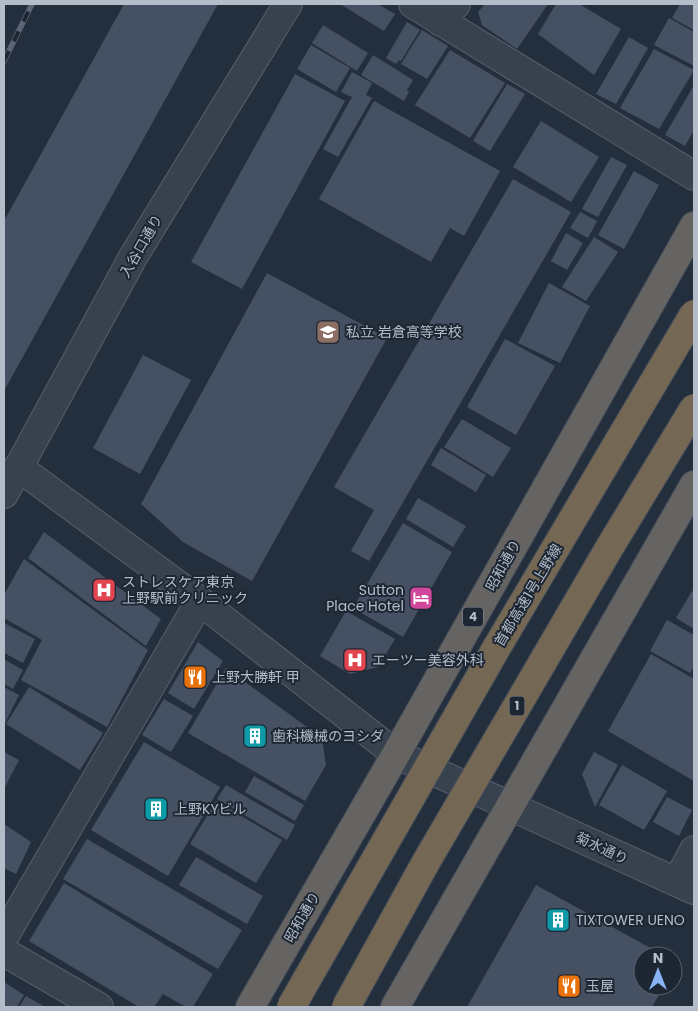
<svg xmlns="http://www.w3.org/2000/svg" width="698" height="1011" font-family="Poppins,'Noto Sans JP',sans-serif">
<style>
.building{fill:#455162}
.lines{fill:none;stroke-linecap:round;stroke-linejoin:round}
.minor-casing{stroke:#565f6c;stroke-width:30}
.tertiary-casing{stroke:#565f6c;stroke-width:30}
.trunk-casing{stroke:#434c59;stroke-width:30}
.minor{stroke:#38414e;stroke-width:28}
.tertiary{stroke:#38414e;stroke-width:28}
.trunk{stroke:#656462;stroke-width:28}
.rail-casing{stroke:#5a6575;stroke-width:5.5}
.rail{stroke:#1d2633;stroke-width:4;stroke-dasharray:11;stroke-linecap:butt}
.motorway-bridge-casing{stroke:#434c59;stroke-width:30;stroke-linecap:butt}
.motorway-bridge{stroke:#746855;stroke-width:28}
.labels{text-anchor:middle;stroke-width:4;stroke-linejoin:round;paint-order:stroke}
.shield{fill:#1d2633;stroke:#878f9c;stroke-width:1}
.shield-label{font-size:12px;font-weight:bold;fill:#b4bcc9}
.street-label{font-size:14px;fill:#b4bcc9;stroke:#1d2633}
.poi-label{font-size:14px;fill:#b4bcc9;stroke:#1d2633;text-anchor:start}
</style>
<rect width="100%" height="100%" fill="#242f3e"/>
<!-- building -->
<g class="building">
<polygon points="124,4 218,4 4,391 4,221"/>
<polygon points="340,4 378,4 395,14 384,31"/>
<polygon points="485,4 548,4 517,49 482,25 478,12"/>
<polygon points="556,4 579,4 621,29 594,75 538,34"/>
<polygon points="680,4 694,4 694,30 672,18"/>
<polygon points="669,18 694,32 694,66 654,45"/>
<polygon points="407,22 420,30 401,61 399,60 396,64 386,58"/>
<polygon points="323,25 368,53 357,71 312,43"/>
<polygon points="422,30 448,46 427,79 401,64"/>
<polygon points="629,37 648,48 616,104 596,94"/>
<polygon points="311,45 350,68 336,92 297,69"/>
<polygon points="654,49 694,70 659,129 620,108"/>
<polygon points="450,50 505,83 470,138 415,105"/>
<polygon points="373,55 413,80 407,90 409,92 404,101 361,75"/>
<polygon points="352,72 372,83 366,95 372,98 338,157 323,149 352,97 341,92"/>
<polygon points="295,74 345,101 242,289 191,262"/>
<polygon points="507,84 525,94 490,151 473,141"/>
<polygon points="694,85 694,130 685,146 665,135"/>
<polygon points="374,101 500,171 464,236 450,228 431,262 319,199"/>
<polygon points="541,121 599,157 571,202 513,167"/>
<polygon points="611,157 627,165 598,217 582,209"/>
<polygon points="634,171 659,185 624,249 598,235"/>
<polygon points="513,179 571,212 369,561 351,551 374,510 334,487"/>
<polygon points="580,212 597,221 588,238 570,228"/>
<polygon points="566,233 583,243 567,270 551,261"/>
<polygon points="594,237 618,252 586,301 562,287"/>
<polygon points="267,273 387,338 252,581 183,542 141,504"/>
<polygon points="549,283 590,306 560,363 518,343"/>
<polygon points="505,339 555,366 516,435 467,407"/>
<polygon points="143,355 191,380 140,474 93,448"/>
<polygon points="462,419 511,448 493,477 444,447"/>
<polygon points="441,448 486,475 476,492 431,465"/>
<polygon points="418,498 466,526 453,547 406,519"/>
<polygon points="403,523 452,552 403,637 353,608"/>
<polygon points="44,532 161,619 146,646 28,558"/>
<polygon points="24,559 148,650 107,727 21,680 42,640 4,618 4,595"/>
<polygon points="692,591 694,592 694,629 676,618"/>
<polygon points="346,611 395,639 378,667 350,674 320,656"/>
<polygon points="667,620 694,635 694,666 690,673 650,651"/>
<polygon points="4,623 35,639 23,663 4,653"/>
<polygon points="198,642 223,661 194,709 168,693"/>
<polygon points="651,654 694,679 694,781 608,731"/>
<polygon points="4,659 23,670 13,689 4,684"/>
<polygon points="226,668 322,738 326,765 305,801 188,733"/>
<polygon points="4,687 19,695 4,725"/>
<polygon points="29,687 103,733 80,770 6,724"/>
<polygon points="164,699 193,716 171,752 142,735"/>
<polygon points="144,742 220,787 168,876 91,830"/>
<polygon points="4,752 19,760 4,789"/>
<polygon points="594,752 618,765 595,807 582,774"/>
<polygon points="622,765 667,791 644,830 599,805"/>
<polygon points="254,776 304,805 295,821 245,792"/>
<polygon points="226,785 295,825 287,840 217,799"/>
<polygon points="667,797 692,810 679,836 653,822"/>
<polygon points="216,801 282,840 256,883 190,844"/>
<polygon points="4,824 31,842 16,874 4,868"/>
<polygon points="87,839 242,930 218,969 63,879"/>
<polygon points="196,857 263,896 247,924 179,885"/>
<polygon points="64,883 213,974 193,1007 186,1007 163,994 154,1007 139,1007 29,941"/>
<polygon points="536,885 665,956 643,956 643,986 664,986 652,1007 467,1007"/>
<polygon points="4,982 24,995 17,1007 4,1007"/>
<polygon points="26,996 45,1007 19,1007"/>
</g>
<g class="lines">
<!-- minor casing -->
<g class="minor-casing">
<g id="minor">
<polyline points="413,4 694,176"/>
<polyline points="441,22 456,4"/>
<polyline points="18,467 200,601 396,754 694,890"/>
<polyline points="677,882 694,850"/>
<polyline points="4,937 200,601"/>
<polyline points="4,952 99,1007"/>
</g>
</g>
<!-- tertiary casing -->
<g class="tertiary-casing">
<polyline id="tertiary" points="4,494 133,257 288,4"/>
</g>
<!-- trunk casing -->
<g class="trunk-casing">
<g id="trunk">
<polyline points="250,1007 396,754 694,226"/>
<polyline points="395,1007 694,485"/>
</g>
</g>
<!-- minor -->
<use href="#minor" class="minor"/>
<!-- tertiary -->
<use href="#tertiary" class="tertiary"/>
<!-- trunk -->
<use href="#trunk" class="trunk"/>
<!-- rail casing -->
<g class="rail-casing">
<polyline id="rail" points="4,61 32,4"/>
</g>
<!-- rail -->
<use href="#rail" class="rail"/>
<!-- motorway-bridge casing -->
<g class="motorway-bridge-casing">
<g id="motorway-bridge">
<polyline points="291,1007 497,647 694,314"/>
<polyline points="346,1007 426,862 608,550 694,408"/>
</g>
</g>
<!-- motorway-bridge -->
<use href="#motorway-bridge" class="motorway-bridge"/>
</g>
<!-- icons -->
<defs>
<g id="school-square" transform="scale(1.25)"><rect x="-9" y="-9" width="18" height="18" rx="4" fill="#8d6e63" stroke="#1d2633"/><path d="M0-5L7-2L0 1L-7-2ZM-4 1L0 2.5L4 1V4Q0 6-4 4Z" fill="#fff"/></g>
<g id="hospital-square" transform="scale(1.25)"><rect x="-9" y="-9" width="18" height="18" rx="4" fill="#e0444e" stroke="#1d2633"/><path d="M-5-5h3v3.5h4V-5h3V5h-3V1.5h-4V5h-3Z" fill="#fff"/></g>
<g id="hotel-square" transform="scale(1.25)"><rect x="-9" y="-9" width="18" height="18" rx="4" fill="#d1479c" stroke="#1d2633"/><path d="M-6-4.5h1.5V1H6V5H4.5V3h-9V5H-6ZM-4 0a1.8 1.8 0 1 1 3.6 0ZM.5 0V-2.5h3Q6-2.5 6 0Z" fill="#fff"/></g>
<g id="restaurant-square" transform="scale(1.25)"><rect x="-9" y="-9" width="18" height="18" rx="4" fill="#e8710a" stroke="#1d2633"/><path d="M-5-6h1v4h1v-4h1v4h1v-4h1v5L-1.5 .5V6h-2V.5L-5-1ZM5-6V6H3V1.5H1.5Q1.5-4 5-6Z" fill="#fff"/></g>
<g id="building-square" transform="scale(1.25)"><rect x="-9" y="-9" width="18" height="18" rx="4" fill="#0f9aa8" stroke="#1d2633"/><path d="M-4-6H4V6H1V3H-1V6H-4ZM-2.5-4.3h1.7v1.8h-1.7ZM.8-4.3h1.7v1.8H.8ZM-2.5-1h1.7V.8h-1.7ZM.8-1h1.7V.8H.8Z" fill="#fff"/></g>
</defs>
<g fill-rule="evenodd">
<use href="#school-square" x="328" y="332"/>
<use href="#hospital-square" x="104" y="590"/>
<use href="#hotel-square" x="421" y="598"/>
<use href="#hospital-square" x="355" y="660"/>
<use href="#restaurant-square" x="195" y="677"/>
<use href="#building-square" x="255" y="736"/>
<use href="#building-square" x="156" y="809"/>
<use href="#building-square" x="558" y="920"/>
<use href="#restaurant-square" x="569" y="986"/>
</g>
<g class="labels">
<!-- shield labels -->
<g class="shield">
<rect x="463" y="607.5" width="20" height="19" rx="4"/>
<rect x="509.5" y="696.5" width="15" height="19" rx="4"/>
</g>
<g class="shield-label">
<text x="473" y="621">4</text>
<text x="517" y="710">1</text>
</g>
<!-- street labels -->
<g class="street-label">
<text transform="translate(141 246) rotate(-60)" y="5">入谷口通り</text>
<text transform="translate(503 565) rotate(-61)" y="5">昭和通り</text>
<text transform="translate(528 595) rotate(-59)" y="5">首都高速1号上野線</text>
<text transform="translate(602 848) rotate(25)" y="5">菊水通り</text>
<text transform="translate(302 917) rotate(-60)" y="5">昭和通り</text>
</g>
<!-- poi labels -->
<g class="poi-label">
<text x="346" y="337">私立 岩倉高等学校</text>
<text x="122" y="587">ストレスケア東京<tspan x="122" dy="16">上野駅前クリニック</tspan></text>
<text x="404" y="595" text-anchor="end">Sutton<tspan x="404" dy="16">Place Hotel</tspan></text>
<text x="372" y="665">エーツー美容外科</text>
<text x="212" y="682">上野大勝軒 甲</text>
<text x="272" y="741">歯科機械のヨシダ</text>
<text x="174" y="814">上野KYビル</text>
<text x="576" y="925">TIXTOWER UENO</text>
<text x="586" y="991">玉屋</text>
</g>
</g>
<!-- border -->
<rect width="698" height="1011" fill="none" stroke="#b4bcc9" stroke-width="10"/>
<!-- north arrow -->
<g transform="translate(658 971)"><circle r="24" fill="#1d2633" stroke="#59626f"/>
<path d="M0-4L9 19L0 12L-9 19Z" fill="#8ab4f8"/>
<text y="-8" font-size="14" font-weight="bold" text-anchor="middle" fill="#b4bcc9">N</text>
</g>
</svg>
